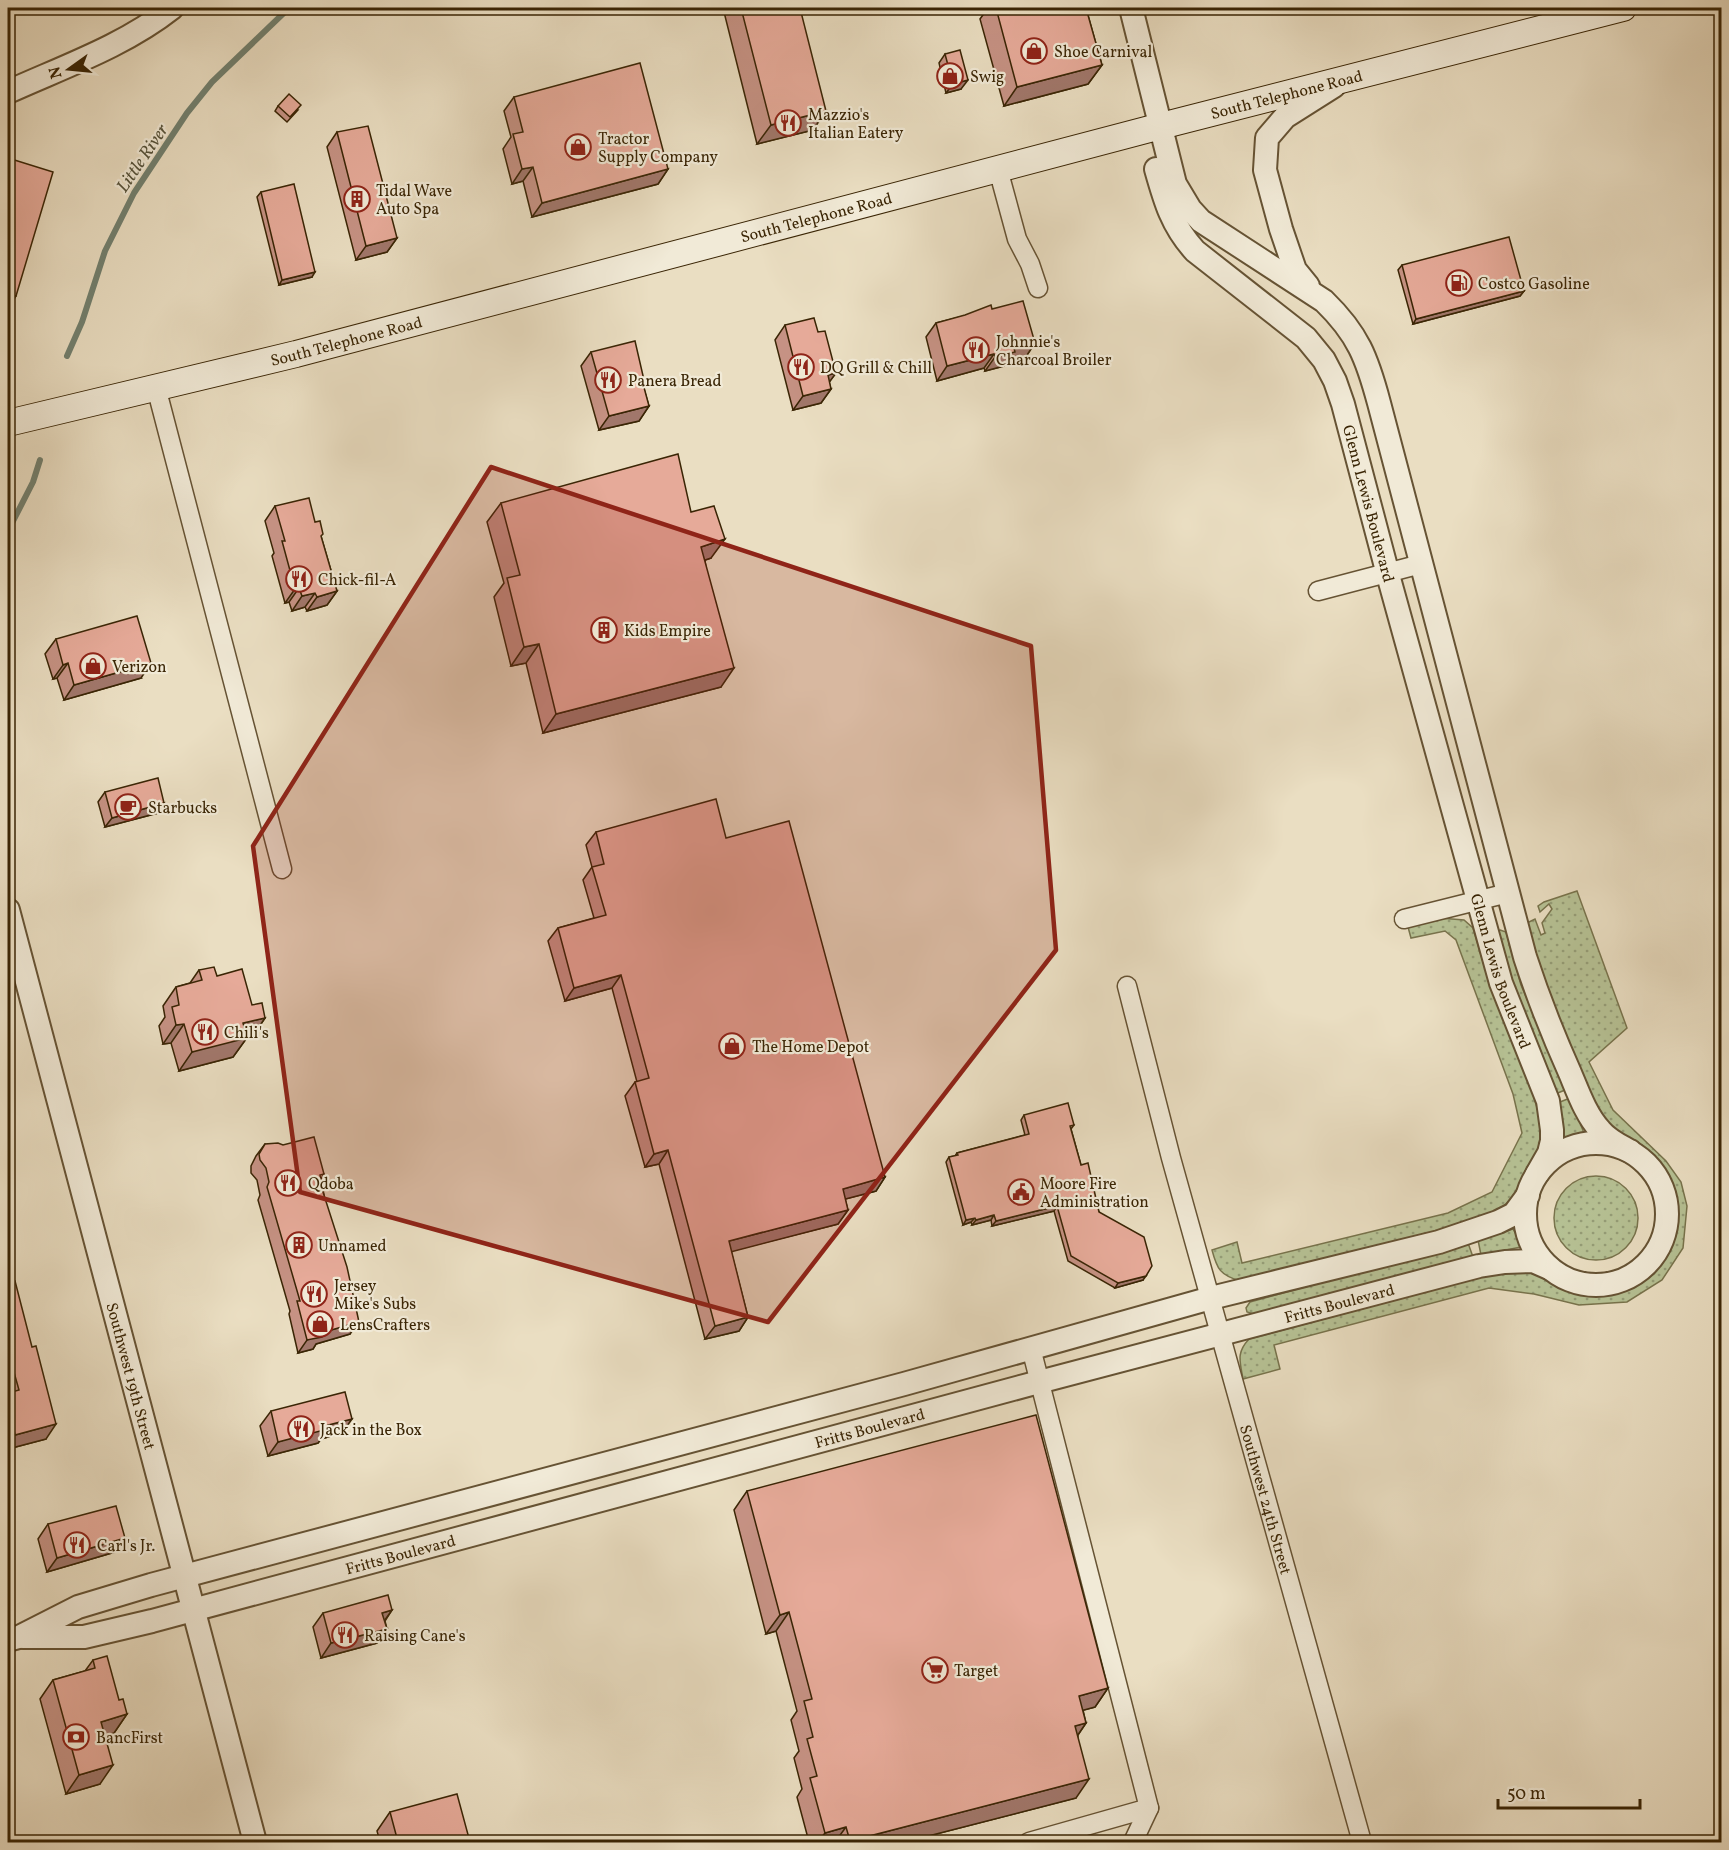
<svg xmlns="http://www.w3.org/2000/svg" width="1729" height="1850" font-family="Vollkorn,serif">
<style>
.grass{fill:url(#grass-dots);stroke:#78734c;stroke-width:1.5}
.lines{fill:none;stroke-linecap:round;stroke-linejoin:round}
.stream{stroke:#72806f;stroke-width:6}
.minor-casing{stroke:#665334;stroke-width:21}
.tertiary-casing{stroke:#665334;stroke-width:26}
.secondary-casing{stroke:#3a2505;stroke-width:28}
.minor{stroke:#f1ead7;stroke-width:18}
.tertiary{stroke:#f1ead7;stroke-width:22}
.secondary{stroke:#f1ead7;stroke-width:26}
.wall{fill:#c69284;stroke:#3a2505;stroke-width:1.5}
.shaded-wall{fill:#a1776b;stroke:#3a2505;stroke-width:1.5}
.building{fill:#e6aa99;stroke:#3a2505;stroke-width:1.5}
.marked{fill:#8f2418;fill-opacity:0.2;stroke:#8f2418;stroke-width:4.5;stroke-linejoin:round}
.labels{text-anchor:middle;stroke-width:4.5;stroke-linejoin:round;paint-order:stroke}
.poi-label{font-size:16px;fill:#3a2505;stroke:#f1ead7;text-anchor:start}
.street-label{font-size:16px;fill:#3a2505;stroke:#f1ead7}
.water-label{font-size:18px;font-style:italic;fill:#56523a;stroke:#f1ead7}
</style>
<defs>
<pattern id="grass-dots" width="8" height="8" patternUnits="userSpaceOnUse" patternTransform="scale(1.5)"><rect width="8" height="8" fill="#b6c194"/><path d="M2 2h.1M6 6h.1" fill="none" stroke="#959d77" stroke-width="1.8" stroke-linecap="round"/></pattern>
</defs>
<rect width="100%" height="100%" fill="#eadec2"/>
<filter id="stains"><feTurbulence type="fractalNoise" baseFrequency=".00333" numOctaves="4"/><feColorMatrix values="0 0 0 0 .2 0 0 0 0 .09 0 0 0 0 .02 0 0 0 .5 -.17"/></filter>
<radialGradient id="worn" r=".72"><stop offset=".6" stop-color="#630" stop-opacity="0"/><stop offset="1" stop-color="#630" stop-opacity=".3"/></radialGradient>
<!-- grass -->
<g class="grass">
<path d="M1577,891L1627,1028L1589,1062L1613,1110L1666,1161L1681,1182L1687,1206L1683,1248L1662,1280L1627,1302L1579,1305L1534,1294L1489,1288L1274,1345L1280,1369L1243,1379C1240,1361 1236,1353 1249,1339L1507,1270L1536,1274L1558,1287L1584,1295L1608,1294L1634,1287L1654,1274L1666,1255L1674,1231V1202L1663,1176L1651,1161L1631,1147L1596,1113L1551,1006L1527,923L1535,919L1541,935L1545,933L1542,923L1552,909L1549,904L1540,912L1538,906L1544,902Z"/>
<path d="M1440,918L1464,920L1473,928L1488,979L1529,1081L1538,1111L1541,1133L1537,1157L1519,1190L1503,1207L1490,1217L1459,1226L1240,1281C1220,1275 1217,1269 1212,1250L1237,1242L1242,1263L1448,1213L1492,1192L1522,1133L1513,1094L1456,940L1445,931L1411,938L1408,927Z"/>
<polygon points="1500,930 1506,932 1521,985 1565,1090 1553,1095 1495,934"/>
<polygon points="1570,1098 1584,1133 1583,1136 1569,1143 1566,1141 1555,1104"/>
<circle cx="1596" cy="1218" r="42"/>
<polygon points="1513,1229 1521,1243 1521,1247 1481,1255 1478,1240"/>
<polygon points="1468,1243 1473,1257 1254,1314 1247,1312 1246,1308 1250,1302"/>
</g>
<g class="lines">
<!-- stream -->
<g class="stream">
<polyline points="67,356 82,322 105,251 134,193 187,113 212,82 289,8"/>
<polyline points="8,531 33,482 40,460"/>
</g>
<!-- minor casing -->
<g class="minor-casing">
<g id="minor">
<polyline points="998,169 1017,239 1030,264 1038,288"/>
<polyline points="156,387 282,869"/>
<polyline points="1318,591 1421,564"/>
<polyline points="1404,919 1508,893"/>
<path id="s1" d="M1127,986L1171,1158L1362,1842"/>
<polyline points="1029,1842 1149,1808 1031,1348"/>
<polyline points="1133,1842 1149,1808"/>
</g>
</g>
<!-- tertiary casing -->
<g class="tertiary-casing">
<g id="tertiary">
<path d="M1131,8L1175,184L1190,209L1201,221L1324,301C1358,334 1367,358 1379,403L1525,957C1538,997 1553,1035 1570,1073C1578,1092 1586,1115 1600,1130C1608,1140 1619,1145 1630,1151"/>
<path d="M8,92C63,67 124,46 172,8"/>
<path id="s2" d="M1156,169C1165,201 1172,226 1195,251L1306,338L1324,360L1335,381L1343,404L1390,582L1501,983L1548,1101L1552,1130V1141L1549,1153L1537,1174"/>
<polyline points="1308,286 1295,270 1281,229 1265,170 1267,138 1285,117 1334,86"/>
<path id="s3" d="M8,910L255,1842"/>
<circle cx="1596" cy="1214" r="71"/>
<path id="s4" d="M23,1637H84L152,1621L1039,1382L1479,1266L1505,1262L1533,1261L1549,1268"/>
<polyline points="8,1640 19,1637 78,1607 151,1585 904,1384 1211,1298 1439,1242 1498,1222 1514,1214 1528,1195"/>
</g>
</g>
<!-- secondary casing -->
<g class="secondary-casing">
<g id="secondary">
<path id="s5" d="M8,423L296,354L1161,126L1623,8"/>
</g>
</g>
<!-- minor -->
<use href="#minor" class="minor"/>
<!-- tertiary -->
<use href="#tertiary" class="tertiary"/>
<!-- secondary -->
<use href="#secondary" class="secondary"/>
</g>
<!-- wall -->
<g class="wall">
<polygon points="723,8 800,8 813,130 757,144"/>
<polygon points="988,8 1086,8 1102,65 1088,84 1004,106 980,19"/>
<polygon points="945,54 961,89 946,93 939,63"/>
<polygon points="514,97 668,169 658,184 532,217 523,181 512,184 503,149 511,137 504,111"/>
<polygon points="278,106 298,110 287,122 275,111"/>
<polygon points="337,132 397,238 387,252 356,260 327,147"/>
<polygon points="261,192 312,277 279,285 257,197"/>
<polygon points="1402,265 1524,291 1520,296 1413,324 1398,270"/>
<polygon points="992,309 1035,343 1025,358 1008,362 1004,366 985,371 984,368 937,381 926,337 936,323"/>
<polygon points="785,325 818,332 836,373 829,382 831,389 821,403 793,410 775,340"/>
<polygon points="591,352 644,380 642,382 649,406 639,421 599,430 581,366"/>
<polygon points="501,503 691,512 711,558 705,560 721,687 543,733 526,663 511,666 494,597 504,583 487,522"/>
<polygon points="275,506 315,522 321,536 337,591 327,605 307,611 305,607 292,611 289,602 285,603 272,556 274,553 265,521"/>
<polygon points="56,639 141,678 64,700 57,678 53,679 45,654"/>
<polygon points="105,792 158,813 105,827 98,802"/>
<polygon points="596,832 726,838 885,1177 876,1191 845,1199 848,1210 838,1224 731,1251 748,1317 739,1331 705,1339 659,1164 645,1167 625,1096 635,1082 637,1082 612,988 565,1001 548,941 558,928 594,918 583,880 592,867 586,845"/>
<polygon points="199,970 217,976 252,1005 265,1018 252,1037 246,1039 233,1057 179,1071 171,1043 163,1044 159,1026 165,1017 163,1006 176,987 190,983"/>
<polygon points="1024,1115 1074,1125 1071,1129 1081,1165 1099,1212 1143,1280 1115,1288 1068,1261 1054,1211 992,1226 991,1220 972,1225 971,1222 963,1225 946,1162 949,1157 955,1156 957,1153 1025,1135 1021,1120"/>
<polygon points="265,1144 324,1174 321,1179 350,1334 316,1344 313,1349 298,1353 289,1314 290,1311 258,1200 260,1195 257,1180 251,1173 251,1166 256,1156"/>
<polygon points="8,1269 46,1439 8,1449"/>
<polygon points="271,1411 342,1433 321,1439 318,1443 268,1456 260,1426"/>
<polygon points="747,1491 1108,1688 1095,1707 1083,1710 1086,1723 1078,1735 1076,1798 905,1842 809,1842 797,1797 802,1789 794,1758 799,1751 791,1720 797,1711 776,1631 766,1634 734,1510"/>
<polygon points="48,1524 125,1538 115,1552 47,1572 38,1539"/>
<polygon points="392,1610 385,1621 387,1629 377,1643 321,1658 313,1627 323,1613"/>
<polygon points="93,1660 127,1714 114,1733 105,1736 100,1784 66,1794 40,1699 53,1680 85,1671"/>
<polygon points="390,1812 470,1842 380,1842 377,1831"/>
</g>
<!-- shaded-wall -->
<g class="shaded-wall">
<polygon points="1102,65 1088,84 1004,106 1017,87"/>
<polygon points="968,80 961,89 946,93 953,84"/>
<polygon points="826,111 813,130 757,144 771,125"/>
<polygon points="533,167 523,181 512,184 522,169"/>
<polygon points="668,169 658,184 532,217 542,203"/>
<polygon points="397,238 387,252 356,260 366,246"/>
<polygon points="315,272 312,277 279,285 282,280"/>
<polygon points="1524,291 1520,296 1413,324 1416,319"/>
<polygon points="8,294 16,296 8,309"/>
<polygon points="1035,343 1025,358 1008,362 1004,366 985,371 995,357 1014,348"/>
<polygon points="994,354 984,368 937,381 947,366"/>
<polygon points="836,373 825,388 828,375"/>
<polygon points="831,389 821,403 793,410 803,396"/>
<polygon points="649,406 639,421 599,430 609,416"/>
<polygon points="725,539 711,558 688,566 701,547"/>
<polygon points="299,588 289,602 285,603 295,589"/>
<polygon points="337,591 327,605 307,611 317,597"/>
<polygon points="315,593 305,607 292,611 302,596"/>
<polygon points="539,644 526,663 511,666 524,647"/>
<polygon points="68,663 57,678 53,679 63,665"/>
<polygon points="151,663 141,678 64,700 74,685"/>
<polygon points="734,668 721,687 543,733 556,714"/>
<polygon points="164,803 158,813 105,827 112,818"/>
<polygon points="621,975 612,988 565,1001 574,988"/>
<polygon points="265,1018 252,1037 246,1039 233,1057 179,1071 192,1052 243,1023"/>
<polygon points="184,1024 171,1043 163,1044 176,1025"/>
<polygon points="668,1150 659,1164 645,1167 654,1154"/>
<polygon points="885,1177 876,1191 834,1202 843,1189"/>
<polygon points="1057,1206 1054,1211 992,1226 996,1221"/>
<polygon points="848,1210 838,1224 719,1255 729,1241"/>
<polygon points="994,1215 991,1220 972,1225 976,1220"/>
<polygon points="975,1218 971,1222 963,1225 966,1220"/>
<polygon points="1146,1276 1143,1280 1115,1288 1118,1283"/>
<polygon points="748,1317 739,1331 705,1339 715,1326"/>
<polygon points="359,1322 350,1334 316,1344 313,1349 298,1353 307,1340 324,1332"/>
<polygon points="352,1419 342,1433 321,1439 318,1443 268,1456 278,1442 328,1425"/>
<polygon points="56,1424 46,1439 8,1449 8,1445 15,1435"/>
<polygon points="125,1538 115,1552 47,1572 57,1558"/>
<polygon points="392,1610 382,1624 382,1613"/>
<polygon points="789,1612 776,1631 766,1634 780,1615"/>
<polygon points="387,1629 377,1643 321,1658 331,1643"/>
<polygon points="1108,1688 1095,1707 1066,1715 1079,1696"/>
<polygon points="127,1714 114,1733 88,1741 101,1722"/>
<polygon points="1086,1723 1073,1742 1075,1726"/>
<polygon points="113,1765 100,1784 66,1794 79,1775"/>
<polygon points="1089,1779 1076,1798 905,1842 849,1842 850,1841"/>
<polygon points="846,1827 835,1842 818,1842 825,1833"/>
</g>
<!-- building -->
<g class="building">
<polygon points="741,8 800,8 826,111 771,125"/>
<polygon points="996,8 1086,8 1102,65 1017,87"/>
<polygon points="960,50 968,80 953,84 945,54"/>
<polygon points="640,63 668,169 542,203 533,167 522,169 513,134 523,132 514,97"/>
<polygon points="289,94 301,105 290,117 278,106"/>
<polygon points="368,126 397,238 366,246 337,132"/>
<polygon points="8,158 53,172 16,296 8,294"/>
<polygon points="294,184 315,272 282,280 261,192"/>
<polygon points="1509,237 1524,291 1416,319 1402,265"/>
<polygon points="1023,301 1035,343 1014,348 1015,352 995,357 994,354 947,366 936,323 965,315 991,305 992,309"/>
<polygon points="814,318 818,332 825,331 836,373 828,375 831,389 803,396 785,325"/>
<polygon points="635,341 644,380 642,380 649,406 609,416 591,352"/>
<polygon points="678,454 691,512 714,506 725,539 701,547 734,668 556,714 539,644 524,647 507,578 520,575 501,503"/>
<polygon points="309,498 315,522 320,521 323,534 321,536 337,591 317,597 315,593 302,596 299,588 295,589 282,541 285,541 275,506"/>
<polygon points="137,616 151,663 74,685 68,663 63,665 56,639"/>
<polygon points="158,778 164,803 112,818 105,792"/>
<polygon points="716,799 726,838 789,821 885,1177 843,1189 848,1210 729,1241 748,1317 715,1326 668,1150 654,1154 635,1082 649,1078 621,975 574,988 558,928 606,915 592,867 604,864 596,832"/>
<polygon points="214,967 217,976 242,969 252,1005 262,1003 265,1018 243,1023 247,1038 192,1052 184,1024 176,1025 172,1007 179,1005 176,987 202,980 199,970"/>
<polygon points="1068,1103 1074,1125 1070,1126 1081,1165 1088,1163 1099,1212 1144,1237 1152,1266 1146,1276 1118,1283 1071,1256 1057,1206 996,1221 994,1215 976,1220 975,1218 966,1220 949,1157 958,1155 957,1153 1029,1134 1024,1115"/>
<polygon points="314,1137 324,1174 320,1175 323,1192 347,1267 359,1322 324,1332 322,1337 307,1340 297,1301 300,1301 267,1187 269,1182 266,1168 260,1160 259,1154 265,1144 278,1143 283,1145"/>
<polygon points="8,1269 11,1282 15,1281 32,1347 36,1346 56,1424 15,1435 8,1405 8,1393 19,1390 8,1351"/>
<polygon points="345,1392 352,1419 328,1425 328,1429 278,1442 271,1411"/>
<polygon points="1036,1415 1108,1688 1079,1696 1086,1723 1075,1726 1089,1779 850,1841 846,1827 825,1833 810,1778 817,1776 807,1739 813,1737 804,1701 812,1699 789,1612 780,1615 747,1491"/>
<polygon points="116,1506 125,1538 57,1558 48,1524"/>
<polygon points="388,1595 392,1610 382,1613 387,1629 331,1643 323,1613"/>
<polygon points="107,1656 119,1700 123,1699 127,1714 101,1722 113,1765 79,1775 53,1680 95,1668 93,1660"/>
<polygon points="457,1794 470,1842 398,1842 390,1812"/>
<polygon points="156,1839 157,1842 142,1842"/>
</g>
<!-- marked area -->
<path class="marked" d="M491,467L1031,646L1056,950L768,1322L300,1192L253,846Z"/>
<!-- icons -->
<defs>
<g id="shop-ring" transform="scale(1.35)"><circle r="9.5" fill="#f1ead7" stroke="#8f2418" stroke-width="1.5"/><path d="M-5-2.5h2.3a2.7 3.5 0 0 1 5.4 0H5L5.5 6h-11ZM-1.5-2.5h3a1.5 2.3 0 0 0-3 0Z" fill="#8f2418"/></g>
<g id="restaurant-ring" transform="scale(1.35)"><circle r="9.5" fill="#f1ead7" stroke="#8f2418" stroke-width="1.5"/><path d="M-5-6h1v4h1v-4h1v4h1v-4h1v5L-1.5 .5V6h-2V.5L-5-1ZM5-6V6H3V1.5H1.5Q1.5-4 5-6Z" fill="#8f2418"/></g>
<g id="building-ring" transform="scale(1.35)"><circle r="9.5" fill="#f1ead7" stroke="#8f2418" stroke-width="1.5"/><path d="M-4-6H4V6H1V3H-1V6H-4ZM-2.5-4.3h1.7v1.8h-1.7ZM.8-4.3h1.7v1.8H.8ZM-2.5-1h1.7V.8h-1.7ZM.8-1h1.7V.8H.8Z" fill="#8f2418"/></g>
<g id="fuel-ring" transform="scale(1.35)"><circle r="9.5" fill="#f1ead7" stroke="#8f2418" stroke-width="1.5"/><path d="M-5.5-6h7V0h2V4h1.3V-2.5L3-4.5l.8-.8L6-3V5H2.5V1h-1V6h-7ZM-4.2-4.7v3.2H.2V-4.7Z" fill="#8f2418"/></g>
<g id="cafe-ring" transform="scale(1.35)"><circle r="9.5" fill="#f1ead7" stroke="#8f2418" stroke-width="1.5"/><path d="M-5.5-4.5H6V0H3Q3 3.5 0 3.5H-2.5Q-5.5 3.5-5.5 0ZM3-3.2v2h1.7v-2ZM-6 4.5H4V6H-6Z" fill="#8f2418"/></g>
<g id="civic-ring" transform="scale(1.35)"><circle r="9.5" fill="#f1ead7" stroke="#8f2418" stroke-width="1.5"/><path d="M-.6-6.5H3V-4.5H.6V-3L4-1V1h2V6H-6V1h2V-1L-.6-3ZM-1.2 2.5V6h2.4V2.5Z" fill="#8f2418"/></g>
<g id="supermarket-ring" transform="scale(1.35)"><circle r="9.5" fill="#f1ead7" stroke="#8f2418" stroke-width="1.5"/><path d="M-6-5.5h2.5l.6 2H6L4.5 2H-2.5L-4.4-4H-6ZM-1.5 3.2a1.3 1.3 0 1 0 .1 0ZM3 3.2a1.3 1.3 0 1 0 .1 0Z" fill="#8f2418"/></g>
<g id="bank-ring" transform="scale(1.35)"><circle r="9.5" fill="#f1ead7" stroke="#8f2418" stroke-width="1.5"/><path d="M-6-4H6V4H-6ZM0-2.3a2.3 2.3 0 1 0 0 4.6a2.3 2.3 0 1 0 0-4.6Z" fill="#8f2418"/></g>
</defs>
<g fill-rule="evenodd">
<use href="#shop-ring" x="1034" y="51"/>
<use href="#shop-ring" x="950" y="76"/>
<use href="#restaurant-ring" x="788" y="123"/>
<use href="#shop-ring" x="578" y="147"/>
<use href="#building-ring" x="357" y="199"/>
<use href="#fuel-ring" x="1459" y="283"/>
<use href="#restaurant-ring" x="976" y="350"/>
<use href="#restaurant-ring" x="801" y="367"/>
<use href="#restaurant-ring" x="608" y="380"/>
<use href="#restaurant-ring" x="299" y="579"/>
<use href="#building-ring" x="604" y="630"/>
<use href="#shop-ring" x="93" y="666"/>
<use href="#cafe-ring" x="128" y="807"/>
<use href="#restaurant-ring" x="205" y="1032"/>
<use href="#shop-ring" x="732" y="1046"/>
<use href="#restaurant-ring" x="288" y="1183"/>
<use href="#civic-ring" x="1021" y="1192"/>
<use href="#building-ring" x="299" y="1245"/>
<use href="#restaurant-ring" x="314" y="1294"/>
<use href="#shop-ring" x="320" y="1324"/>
<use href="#restaurant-ring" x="301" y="1429"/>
<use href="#restaurant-ring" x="77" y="1545"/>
<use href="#restaurant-ring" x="345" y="1635"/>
<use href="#supermarket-ring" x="935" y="1670"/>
<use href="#bank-ring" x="76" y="1737"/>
</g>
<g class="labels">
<!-- poi labels -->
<g class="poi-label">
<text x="1054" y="57">Shoe Carnival</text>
<text x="970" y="82">Swig</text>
<text x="808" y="120">Mazzio's<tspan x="808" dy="18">Italian Eatery</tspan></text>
<text x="598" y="144">Tractor<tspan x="598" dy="18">Supply Company</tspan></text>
<text x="376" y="196">Tidal Wave<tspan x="376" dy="18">Auto Spa</tspan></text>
<text x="1478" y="289">Costco Gasoline</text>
<text x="996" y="347">Johnnie's<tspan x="996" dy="18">Charcoal Broiler</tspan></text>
<text x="820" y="373">DQ Grill &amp; Chill</text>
<text x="628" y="386">Panera Bread</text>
<text x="318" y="585">Chick-fil-A</text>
<text x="624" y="636">Kids Empire</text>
<text x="112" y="672">Verizon</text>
<text x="148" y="813">Starbucks</text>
<text x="224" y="1038">Chili's</text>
<text x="752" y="1052">The Home Depot</text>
<text x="308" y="1189">Qdoba</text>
<text x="1040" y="1189">Moore Fire<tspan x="1040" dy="18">Administration</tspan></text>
<text x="318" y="1251">Unnamed</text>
<text x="334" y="1291">Jersey<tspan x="334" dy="18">Mike's Subs</tspan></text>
<text x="340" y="1330">LensCrafters</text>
<text x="320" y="1435">Jack in the Box</text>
<text x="97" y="1551">Carl's Jr.</text>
<text x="364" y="1641">Raising Cane's</text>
<text x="954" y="1676">Target</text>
<text x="96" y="1743">BancFirst</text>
</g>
<!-- street labels -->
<g class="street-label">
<text dy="6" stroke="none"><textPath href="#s5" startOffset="1320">South Telephone Road</textPath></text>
<text dy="6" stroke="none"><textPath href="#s5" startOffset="834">South Telephone Road</textPath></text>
<text dy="6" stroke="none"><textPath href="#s5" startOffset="348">South Telephone Road</textPath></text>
<text dy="6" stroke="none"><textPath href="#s2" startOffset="412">Glenn Lewis Boulevard</textPath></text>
<text dy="6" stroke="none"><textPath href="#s2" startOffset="898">Glenn Lewis Boulevard</textPath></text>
<text dy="6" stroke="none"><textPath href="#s4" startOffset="1360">Fritts Boulevard</textPath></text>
<text dy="6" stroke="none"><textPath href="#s3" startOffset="482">Southwest 19th Street</textPath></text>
<text dy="6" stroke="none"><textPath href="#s4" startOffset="874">Fritts Boulevard</textPath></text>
<text dy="6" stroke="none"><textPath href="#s1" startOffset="532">Southwest 24th Street</textPath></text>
<text dy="6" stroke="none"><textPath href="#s4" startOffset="388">Fritts Boulevard</textPath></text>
</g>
<!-- water labels -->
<g class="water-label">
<text transform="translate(142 158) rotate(-56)" y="6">Little River</text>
</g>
</g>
<!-- margin -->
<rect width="1729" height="1850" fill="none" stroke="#eadec2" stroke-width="30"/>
<rect x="9" y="9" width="1711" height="1832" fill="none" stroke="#3a2505" stroke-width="3"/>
<rect x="15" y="15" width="1699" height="1820" fill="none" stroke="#3a2505" stroke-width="1.5"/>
<!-- north arrow -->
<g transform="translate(69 69) rotate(255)" stroke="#f1ead7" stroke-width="4.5" paint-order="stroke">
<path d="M0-4.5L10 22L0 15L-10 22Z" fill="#3a2505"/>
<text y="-9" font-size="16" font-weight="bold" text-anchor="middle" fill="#3a2505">N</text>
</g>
<!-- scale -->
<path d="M1498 1799v9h142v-9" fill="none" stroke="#3a2505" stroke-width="3"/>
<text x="1507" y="1799" font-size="18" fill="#3a2505" stroke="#f1ead7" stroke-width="4.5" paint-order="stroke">50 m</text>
<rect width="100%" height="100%" filter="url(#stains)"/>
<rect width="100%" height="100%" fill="url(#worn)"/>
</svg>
